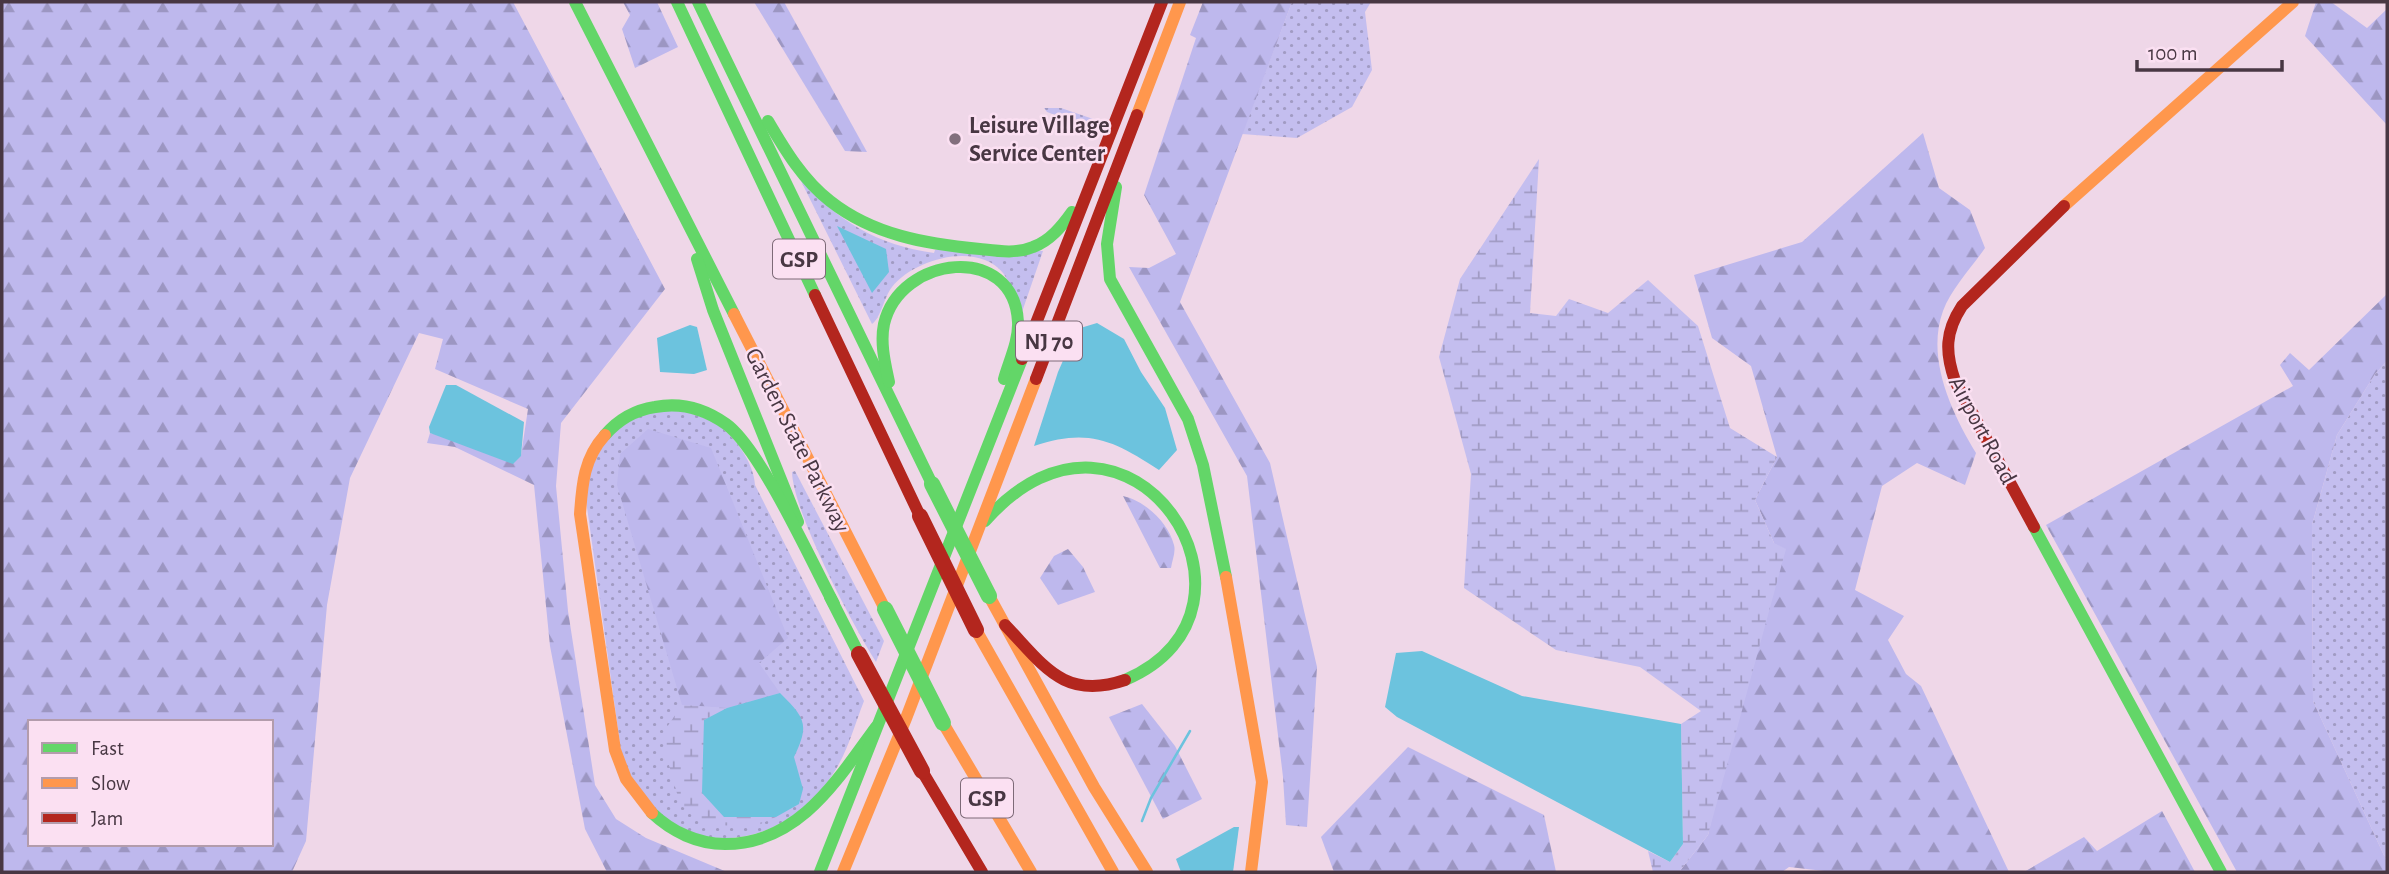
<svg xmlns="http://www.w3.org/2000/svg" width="2389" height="874" font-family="'Alegreya Sans',sans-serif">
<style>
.grass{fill:url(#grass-dots)}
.forest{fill:url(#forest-firs);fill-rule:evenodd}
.wetland{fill:url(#wetland-marsh)}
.water{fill:#6cc3de}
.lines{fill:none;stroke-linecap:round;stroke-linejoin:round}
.stream{stroke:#6cc3de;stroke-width:2.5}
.fast{stroke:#63d668;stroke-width:12}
.slow{stroke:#ff974d;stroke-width:12}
.jam{stroke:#b3261e;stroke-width:12}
.fast-bridge{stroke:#63d668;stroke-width:16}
.jam-bridge{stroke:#b3261e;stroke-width:16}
.poi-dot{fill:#826f7d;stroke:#fbe0f2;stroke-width:2.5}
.labels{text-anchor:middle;stroke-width:5;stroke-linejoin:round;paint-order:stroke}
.shield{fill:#fbe0f2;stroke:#7e6a78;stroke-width:2}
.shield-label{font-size:23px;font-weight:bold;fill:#483743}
.poi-label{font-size:24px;font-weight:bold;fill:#483743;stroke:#fbe0f2;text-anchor:start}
.street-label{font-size:24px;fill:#483743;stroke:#fbe0f2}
</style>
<defs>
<pattern id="grass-dots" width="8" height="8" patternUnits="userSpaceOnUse" patternTransform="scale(1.75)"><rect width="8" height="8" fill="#c4beef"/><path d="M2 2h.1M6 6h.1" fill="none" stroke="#a19bc3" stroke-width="1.8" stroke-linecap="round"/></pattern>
<pattern id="forest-firs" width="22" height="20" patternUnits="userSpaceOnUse" patternTransform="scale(1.75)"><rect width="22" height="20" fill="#beb8ed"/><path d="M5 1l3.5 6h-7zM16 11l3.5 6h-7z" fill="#9c96c2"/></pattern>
<pattern id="wetland-marsh" width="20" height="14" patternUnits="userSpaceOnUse" patternTransform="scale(1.75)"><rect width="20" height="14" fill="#c4beef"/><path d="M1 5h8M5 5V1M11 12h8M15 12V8" fill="none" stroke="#a19bc3"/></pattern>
</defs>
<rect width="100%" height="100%" fill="#efd7e8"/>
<!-- grass -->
<g class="grass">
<polygon points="1292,2 1371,2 1365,12 1372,70 1352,107 1297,138 1242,134"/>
<polygon points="1044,108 1061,108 1102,122 1095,136 1082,125 1047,112"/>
<path d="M800,179C838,221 877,245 934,253L935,250L1043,251L1022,312C1016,300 1011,284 1003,273C977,241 914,259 892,287C884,297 881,318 872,324Z"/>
<polygon points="2387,361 2387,862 2313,701 2312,525 2337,435 2375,374"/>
<path d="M679,409C690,414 706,417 716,424C735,436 754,463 755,485L864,701C853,729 848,752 831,777C788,840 707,862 648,806C638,796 631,778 623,765L584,486L605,438L641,413Z"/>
<path d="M795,471L884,641L876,662C853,626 793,512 792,472Z"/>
</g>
<!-- forest -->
<g class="forest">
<path d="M2,2H513L665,289L561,423L556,486L568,611L595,785L616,819L646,838L727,872H607L585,829L550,646L534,485L455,447L427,443L430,433L521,455L528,409L435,369L443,339L419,333L350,478L327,605L306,841L292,872H2ZM30,722H271V844H30Z"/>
<polygon points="623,2 657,2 678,47 635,68 622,29 630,15"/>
<polygon points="754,2 784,2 867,152 845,151"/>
<polygon points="1203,2 1292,2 1180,302 1270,463 1317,667 1307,827 1286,825 1283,777 1247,476 1129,267 1149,268 1176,254 1144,195 1196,38 1190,35"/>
<polygon points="2316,2 2331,2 2367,28 2387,9 2387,125 2305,36"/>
<path d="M1923,133L1939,188L1970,210L1985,248C1972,267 1951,289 1943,311C1926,358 1951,412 1976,453L1965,485L1917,463L1882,486L1855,590L1904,616L1888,640L1906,674L1921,686L2009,872H1833L1789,867L1782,872H1679L1708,835L1774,543L1755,500L1777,457L1751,366L1712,338L1694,275L1802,242Z"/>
<polygon points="2387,294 2387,361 2375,374 2337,435 2312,525 2313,701 2387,862 2387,872 2237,872 2046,525 2293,386 2280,365 2290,353 2309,370"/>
<polygon points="648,429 711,448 788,638 759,663 780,693 727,708 682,705 617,485 620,454"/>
<path d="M1123,496C1145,501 1168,522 1174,545C1176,552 1172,561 1171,568H1160Z"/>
<polygon points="1068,549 1083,567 1095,592 1058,605 1040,578 1054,556"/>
<polygon points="1142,704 1175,746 1202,799 1163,819 1109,717"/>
<polygon points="1408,747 1544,815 1556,872 1334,872 1321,837"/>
<polygon points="2162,811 2195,872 2024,872 2084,837 2097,851"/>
</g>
<!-- wetland -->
<g class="wetland">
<polygon points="1539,159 1530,313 1556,316 1569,299 1608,313 1648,280 1698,326 1730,428 1777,457 1755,500 1774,543 1786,549 1708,835 1679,872 1653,872 1648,851 1670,862 1683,844 1681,724 1701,711 1640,667 1556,650 1464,588 1471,474 1439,357 1460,279"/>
<polygon points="682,705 727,708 704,720 705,748 724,817 776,817 756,826 703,825 680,804 665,751 667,727"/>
</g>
<!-- water -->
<g class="water">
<polygon points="837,226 886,249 889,272 872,293"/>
<path d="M1097,323L1124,339L1141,372L1165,408L1177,450L1159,470C1113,440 1088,428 1034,446L1058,372L1077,329Z"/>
<polygon points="690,325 697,327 707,370 694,374 660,372 657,338"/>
<polygon points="446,385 456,385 524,422 521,456 513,464 430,433 429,427"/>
<polygon points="1422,651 1522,696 1681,724 1683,844 1670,862 1397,717 1385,707 1396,653"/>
<path d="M780,693C805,718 810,724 794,757L803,789L799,804L776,817H724L702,793L704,720L727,708Z"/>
<polygon points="1234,827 1239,827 1233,872 1181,872 1176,859"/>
</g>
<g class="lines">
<!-- stream -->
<polyline class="stream" points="1142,821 1151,798 1190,731"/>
<!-- fast -->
<g class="fast">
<polyline points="575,2 734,314"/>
<polyline points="677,2 815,295"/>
<polyline points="698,2 932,484"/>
<path d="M768,121C785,150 803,180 830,201C873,235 926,244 980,249C998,251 1016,254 1033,247C1050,241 1062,226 1072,212"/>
<polyline points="1116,187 1107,244 1110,279 1188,419 1203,465 1226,577"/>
<polyline points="697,259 713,310 798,522"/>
<path d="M889,382C885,363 880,343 884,324C900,255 1014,242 1018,322C1019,341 1009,361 1004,379"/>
<path d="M605,435C618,420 635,410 655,407C681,402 705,409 726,424C760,448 812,563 834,604"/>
<path d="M985,521C1129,359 1291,610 1125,680"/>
<polyline points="2034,527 2221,872"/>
<polyline points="830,597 859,654"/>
<path d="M652,813C672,832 698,844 725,844C799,844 837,780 876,727"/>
<polyline points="820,872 1022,359"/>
</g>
<!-- slow -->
<g class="slow">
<polyline points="1137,115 1180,2"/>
<polyline points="2064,206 2293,2"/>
<polyline points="734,314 885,609"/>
<path d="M605,435C584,458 582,484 580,514L615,750L626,779L652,813"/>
<polyline points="1226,577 1262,782 1251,872"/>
<polyline points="989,596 1094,787 1147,872"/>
<polyline points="976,630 1113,872"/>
<polyline points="943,723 1031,872"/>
<polyline points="843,872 905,721 1036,379"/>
</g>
<!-- jam -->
<g class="jam">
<polyline points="815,295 920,516"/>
<polyline points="1022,359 1162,2"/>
<polyline points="1036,379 1137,115"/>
<path d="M2034,527L1955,381C1945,352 1945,332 1962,306L2064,206"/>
<path d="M1005,625C1043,664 1063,701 1125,680"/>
<polyline points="922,771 982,872"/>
</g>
<!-- fast-bridge -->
<g class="fast-bridge">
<polyline points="932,484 989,596"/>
<polyline points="885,609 943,723"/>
</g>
<!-- jam-bridge -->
<g class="jam-bridge">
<polyline points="920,516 976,630"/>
<polyline points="859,654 922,771"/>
</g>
</g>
<!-- markers -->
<circle class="poi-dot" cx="955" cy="139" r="7"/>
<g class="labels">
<!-- shield labels -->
<g class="shield">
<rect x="773" y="239.5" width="52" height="39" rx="5"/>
<rect x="1016" y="321.5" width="66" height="39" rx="5"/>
<rect x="961" y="778.5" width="52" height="39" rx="5"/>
</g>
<g class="shield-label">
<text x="799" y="267">GSP</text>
<text x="1049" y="349">NJ 70</text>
<text x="987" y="806">GSP</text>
</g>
<!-- poi labels -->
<g class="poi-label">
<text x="969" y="133">Leisure Village<tspan x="969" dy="28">Service Center</tspan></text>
</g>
<!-- street labels -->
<g class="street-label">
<text transform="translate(1983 430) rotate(62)" y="8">Airport Road</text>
<text transform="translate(798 440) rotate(63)" y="8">Garden State Parkway</text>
</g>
</g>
<!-- border -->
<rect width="2389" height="874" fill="none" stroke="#483743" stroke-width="7"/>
<!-- legend -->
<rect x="28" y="720" width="245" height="126" fill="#fbe0f2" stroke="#b39cac" stroke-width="2"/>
<rect x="42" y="743" width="35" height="10" fill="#63d668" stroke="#b39cac" stroke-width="2"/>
<text x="91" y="755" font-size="21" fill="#483743">Fast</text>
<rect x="42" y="778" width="35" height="10" fill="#ff974d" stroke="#b39cac" stroke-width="2"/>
<text x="91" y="790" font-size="21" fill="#483743">Slow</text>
<rect x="42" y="813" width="35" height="10" fill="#b3261e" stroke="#b39cac" stroke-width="2"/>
<text x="91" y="825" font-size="21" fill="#483743">Jam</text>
<!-- scale -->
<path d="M2137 60v10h145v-10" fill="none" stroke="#483743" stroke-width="3.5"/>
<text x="2148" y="60" font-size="21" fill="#483743" stroke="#fbe0f2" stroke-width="5" paint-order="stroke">100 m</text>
</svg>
